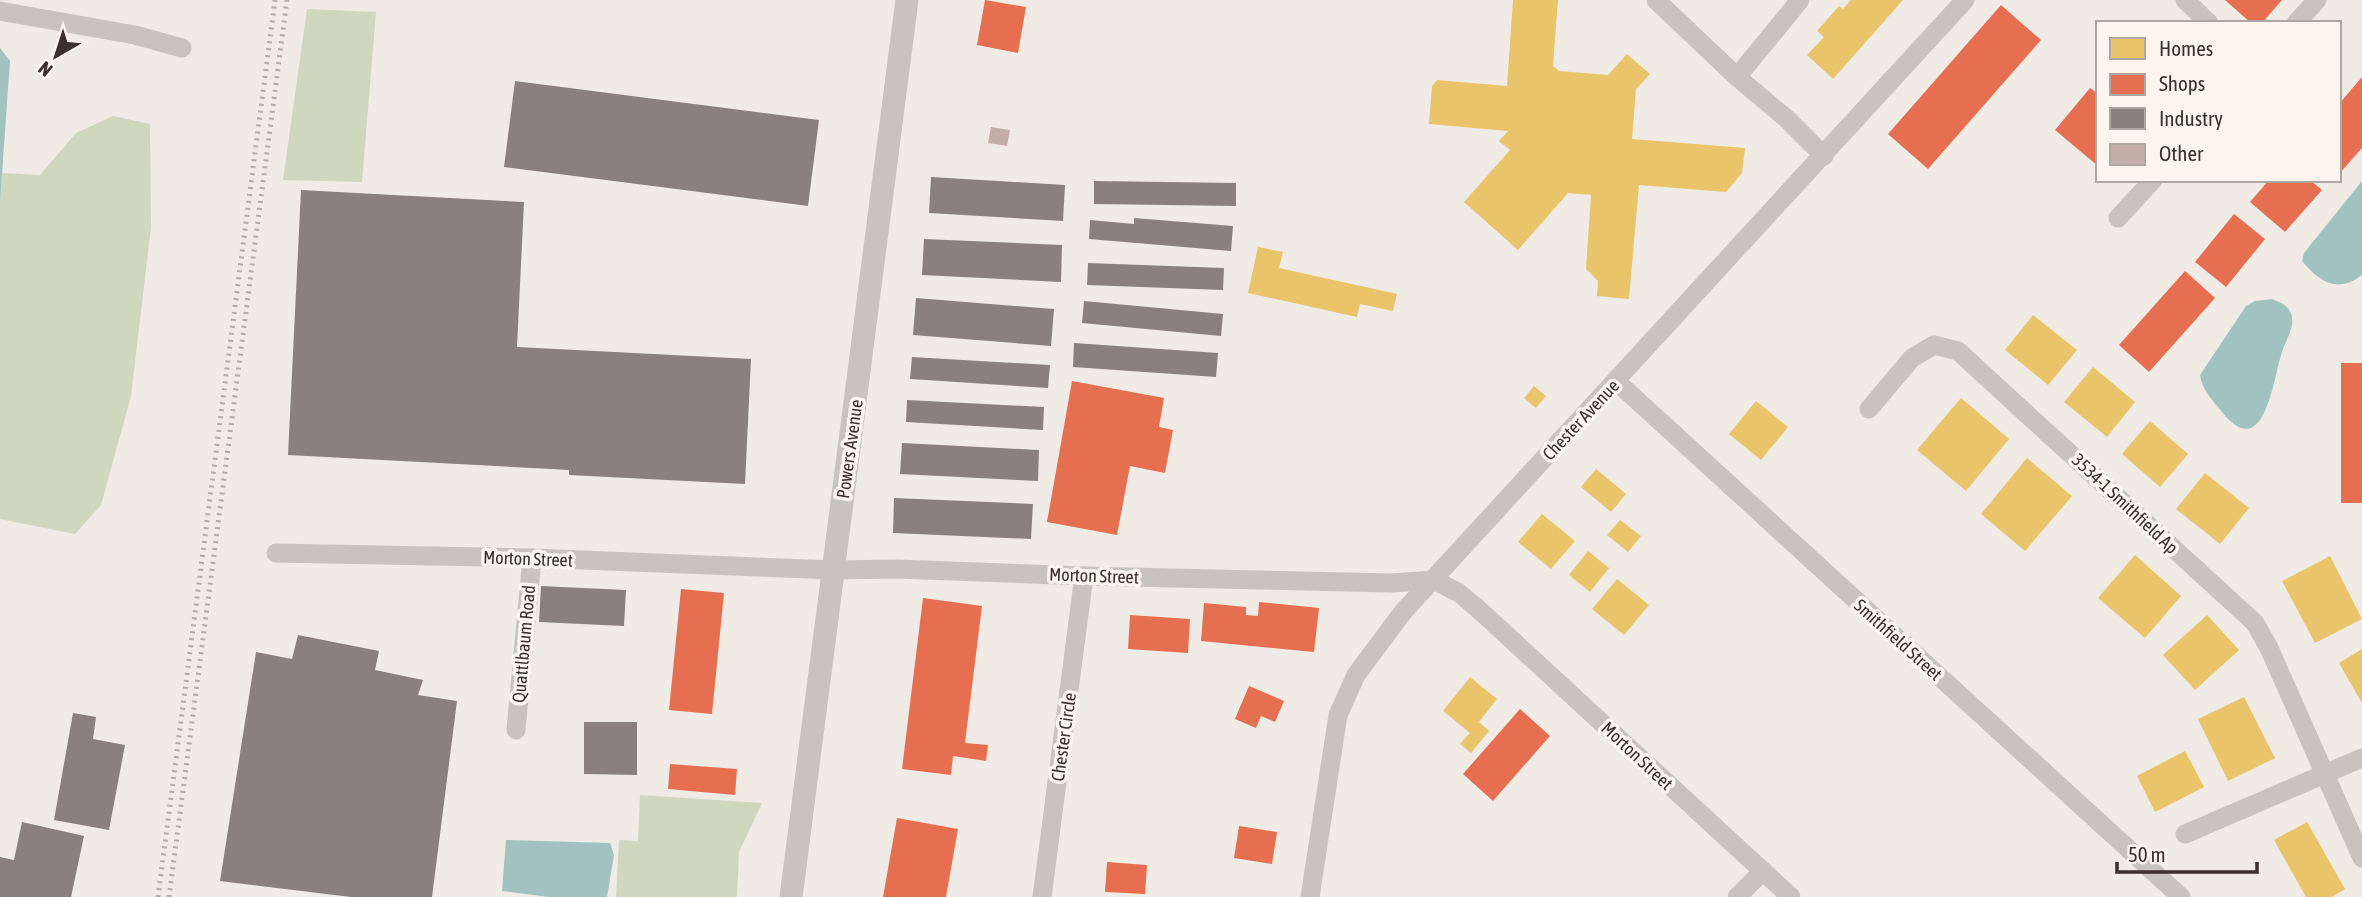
<svg xmlns="http://www.w3.org/2000/svg" width="2362" height="897" font-family="'Asap Condensed',sans-serif">
<style>
.green{fill:#d1d6bf}
.water{fill:#a1c2c1}
.homes{fill:#e9c46a}
.shops{fill:#e76f51}
.industry{fill:#8a817c}
.building{fill:#c3afa7}
.lines{fill:none;stroke-linecap:round;stroke-linejoin:round}
.minor{stroke:#c9c3be;stroke-width:19}
.tertiary{stroke:#c9c3be;stroke-width:23}
.rail{stroke:#b1aca8;stroke-width:5;stroke-dasharray:2 5;stroke-linecap:butt}
.labels{text-anchor:middle;stroke-width:7;stroke-linejoin:round;paint-order:stroke}
.street-label{font-size:18px;fill:#3b302b;stroke:#fbf5ee}
</style>
<rect width="100%" height="100%" fill="#f0ebe5"/>
<!-- green -->
<g class="green">
<polygon points="307,9 376,12 362,182 283,180"/>
<polygon points="113,116 150,124 151,227 131,396 101,505 75,534 0,519 0,202 2,173 40,175 76,133"/>
<polygon points="640,795 762,803 739,852 737,897 616,897 619,840 638,841"/>
</g>
<!-- water -->
<g class="water">
<polygon points="0,48 10,61 0,202"/>
<path d="M2362,181V275C2337,294 2320,282 2302,261L2304,253Z"/>
<path d="M2272,299C2279,302 2286,304 2290,311C2297,325 2286,339 2282,352C2273,378 2265,465 2222,412C2213,400 2202,391 2200,375L2246,306L2255,301Z"/>
<polygon points="506,840 610,843 614,855 607,897 549,897 502,891"/>
</g>
<!-- homes -->
<g class="homes">
<polygon points="1513,0 1558,0 1553,66 1559,71 1608,75 1627,54 1650,74 1636,89 1632,139 1745,148 1742,173 1726,192 1639,185 1629,299 1597,296 1598,281 1586,269 1591,195 1568,193 1518,250 1464,202 1510,150 1499,141 1508,131 1429,124 1432,86 1437,80 1507,86"/>
<polygon points="1851,0 1903,0 1833,79 1807,55 1824,37 1817,31 1839,6 1843,9"/>
<polygon points="1258,247 1283,252 1279,268 1397,294 1393,311 1360,304 1357,317 1248,293"/>
<polygon points="2033,315 2077,350 2048,385 2005,350"/>
<polygon points="2093,367 2135,402 2107,437 2064,402"/>
<polygon points="1534,386 1546,396 1536,408 1524,398"/>
<polygon points="1961,398 2009,439 1966,491 1917,450"/>
<polygon points="1756,401 1788,427 1761,460 1729,434"/>
<polygon points="2150,421 2188,454 2160,487 2122,454"/>
<polygon points="2027,458 2072,496 2025,551 1981,514"/>
<polygon points="1596,469 1626,494 1611,512 1581,487"/>
<polygon points="2205,473 2249,508 2220,544 2176,509"/>
<polygon points="1542,514 1575,541 1551,569 1518,542"/>
<polygon points="1620,520 1641,536 1628,552 1607,535"/>
<polygon points="1588,551 1609,568 1590,592 1569,575"/>
<polygon points="2135,555 2181,596 2145,638 2098,598"/>
<polygon points="2330,556 2362,619 2315,643 2282,581"/>
<polygon points="1617,579 1649,605 1624,635 1592,609"/>
<polygon points="2207,615 2239,650 2195,690 2163,655"/>
<polygon points="2362,649 2362,703 2339,663"/>
<polygon points="1470,677 1497,699 1479,722 1489,731 1471,753 1460,744 1470,733 1443,711"/>
<polygon points="2244,697 2275,758 2228,781 2198,719"/>
<polygon points="2185,751 2204,787 2155,812 2137,776"/>
<polygon points="2307,822 2345,889 2332,897 2306,897 2274,840"/>
</g>
<!-- shops -->
<g class="shops">
<polygon points="985,0 1026,7 1018,53 977,45"/>
<polygon points="2225,0 2282,0 2262,23 2251,23"/>
<polygon points="2001,5 2041,40 1928,169 1888,134"/>
<polygon points="2362,77 2362,148 2339,174 2339,104"/>
<polygon points="2090,88 2098,94 2098,166 2055,130"/>
<polygon points="2269,180 2310,180 2322,190 2285,232 2250,202"/>
<polygon points="2234,214 2265,239 2226,287 2195,262"/>
<polygon points="2185,271 2215,298 2149,372 2119,345"/>
<rect x="2341" y="363" width="21" height="140"/>
<polygon points="1072,381 1164,398 1159,427 1173,430 1165,473 1130,466 1117,535 1047,522"/>
<polygon points="681,589 724,593 712,714 669,710"/>
<polygon points="923,598 982,606 965,743 988,745 986,761 953,756 951,775 902,769"/>
<polygon points="1259,602 1319,608 1314,652 1201,641 1204,603 1246,607 1246,615 1258,616"/>
<polygon points="1130,615 1190,619 1188,653 1128,649"/>
<polygon points="1249,686 1284,701 1275,722 1261,716 1256,728 1235,719"/>
<polygon points="1520,709 1550,736 1493,801 1463,774"/>
<polygon points="670,764 737,769 735,795 668,789"/>
<polygon points="897,818 958,829 946,897 883,897"/>
<polygon points="1239,826 1277,832 1272,864 1234,858"/>
<polygon points="1107,862 1147,865 1145,894 1105,892"/>
</g>
<!-- industry -->
<g class="industry">
<polygon points="515,81 819,120 808,206 504,167"/>
<polygon points="931,177 1065,185 1063,221 929,213"/>
<polygon points="1094,181 1236,183 1236,206 1094,204"/>
<polygon points="301,190 524,202 517,347 751,359 745,484 569,475 569,470 288,455"/>
<polygon points="1134,218 1233,226 1231,251 1089,239 1090,220 1134,224"/>
<polygon points="924,239 1062,245 1061,282 922,275"/>
<polygon points="1088,263 1224,268 1223,290 1087,285"/>
<polygon points="916,298 1054,309 1051,346 913,335"/>
<polygon points="1084,301 1223,314 1221,336 1082,323"/>
<polygon points="1074,343 1218,353 1216,377 1073,367"/>
<polygon points="912,357 1050,365 1048,388 910,379"/>
<polygon points="907,400 1044,407 1043,430 906,422"/>
<polygon points="902,443 1039,450 1038,481 900,474"/>
<polygon points="894,498 1033,504 1031,539 893,533"/>
<polygon points="541,586 626,590 624,626 539,622"/>
<polygon points="298,635 379,651 375,670 423,680 418,695 457,701 432,897 351,897 220,881 256,652 292,659"/>
<polygon points="73,713 96,717 93,739 125,745 109,830 54,820"/>
<polygon points="584,722 637,722 637,775 584,774"/>
<polygon points="22,822 84,836 71,897 0,897 0,857 14,860"/>
</g>
<!-- building -->
<polygon class="building" points="991,127 1010,130 1007,146 988,143"/>
<g class="lines">
<!-- minor -->
<g class="minor">
<polyline points="1656,0 1737,77 1800,0"/>
<polyline points="2185,0 2209,23"/>
<polyline points="0,11 135,35 182,48"/>
<polyline points="2296,23 2317,0"/>
<polyline points="1737,77 1787,119 1824,156"/>
<polyline points="2118,218 2153,180"/>
<polyline points="1617,382 2181,897"/>
<polyline points="1869,409 1912,358 1934,345 1958,351 2255,623 2269,648 2362,858"/>
<polyline points="276,553 532,558 834,570 897,569 1084,576 1392,583 1434,580 1459,593 1476,607 1791,897"/>
<polyline points="516,730 532,558"/>
<polyline points="2185,834 2362,758"/>
<polyline points="1042,897 1084,576"/>
<polyline points="1310,897 1338,715 1356,675 1403,612 1965,0"/>
<polyline points="1737,897 1763,871"/>
</g>
<!-- tertiary -->
<polyline class="tertiary" points="791,897 907,0"/>
<!-- rail -->
<g class="rail">
<polyline points="158,897 275,0"/>
<polyline points="169,897 287,0"/>
</g>
</g>
<g class="labels">
<!-- street labels -->
<g class="street-label">
<text transform="translate(1581 420) rotate(-47)" y="6">Chester Avenue</text>
<text transform="translate(850 449) rotate(-82)" y="6">Powers Avenue</text>
<text transform="translate(2125 504) rotate(43)" y="6">3534-1 Smithfield Ap</text>
<text transform="translate(528 559) rotate(2)" y="6">Morton Street</text>
<text transform="translate(1094 576) rotate(2)" y="6">Morton Street</text>
<text transform="translate(1898 640) rotate(42)" y="6">Smithfield Street</text>
<text transform="translate(524 644) rotate(-85)" y="6">Quattlbaum Road</text>
<text transform="translate(1064 737) rotate(-82)" y="6">Chester Circle</text>
<text transform="translate(1637 756) rotate(43)" y="6">Morton Street</text>
</g>
</g>
<!-- legend -->
<rect x="2096" y="21" width="245" height="161" fill="#fbf5ee" stroke="#aea6a0" stroke-width="2"/>
<rect x="2110" y="38" width="35" height="21" fill="#e9c46a" stroke="#aea6a0" stroke-width="2"/>
<text x="2159" y="56" font-size="21" fill="#3b302b">Homes</text>
<rect x="2110" y="74" width="35" height="21" fill="#e76f51" stroke="#aea6a0" stroke-width="2"/>
<text x="2159" y="91" font-size="21" fill="#3b302b">Shops</text>
<rect x="2110" y="108" width="35" height="21" fill="#8a817c" stroke="#aea6a0" stroke-width="2"/>
<text x="2159" y="126" font-size="21" fill="#3b302b">Industry</text>
<rect x="2110" y="144" width="35" height="21" fill="#c3afa7" stroke="#aea6a0" stroke-width="2"/>
<text x="2159" y="161" font-size="21" fill="#3b302b">Other</text>
<!-- north arrow -->
<g transform="translate(56 56) rotate(219)" stroke="#fbf5ee" stroke-width="5" paint-order="stroke">
<path d="M0-5L12 26L0 18L-12 26Z" fill="#3b302b"/>
<text y="-10" font-size="19" font-weight="bold" text-anchor="middle" fill="#3b302b">N</text>
</g>
<!-- scale -->
<path d="M2117 862v10h140v-10" fill="none" stroke="#3b302b" stroke-width="3.5"/>
<text x="2128" y="862" font-size="21" fill="#3b302b" stroke="#fbf5ee" stroke-width="5" paint-order="stroke">50 m</text>
</svg>
